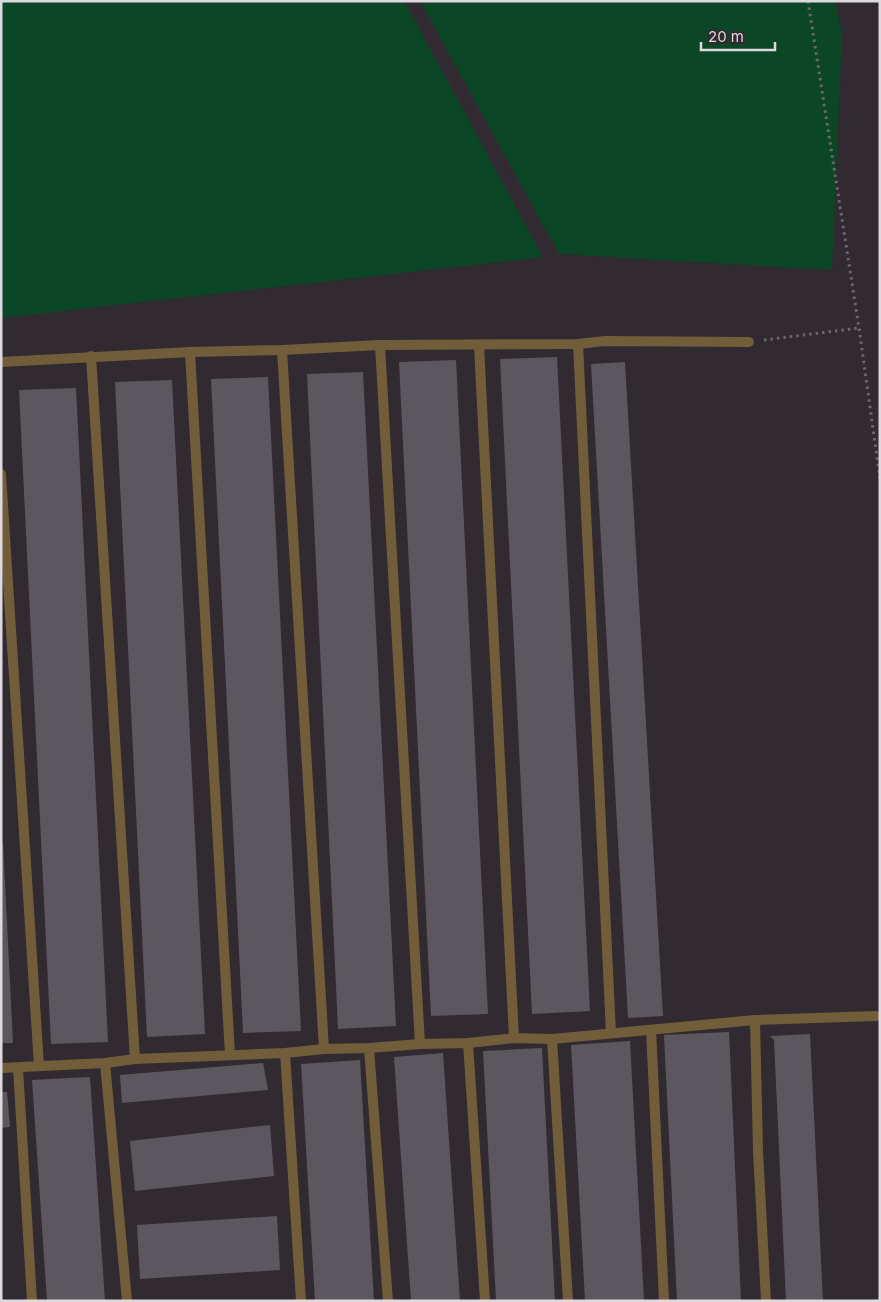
<svg xmlns="http://www.w3.org/2000/svg" width="881" height="1302" font-family="Inter,sans-serif">
<style>
.green{fill:#0b4726}
.building{fill:#5c575f}
.lines{fill:none;stroke-linecap:round;stroke-linejoin:round}
.path{stroke:#6d666c;stroke-width:3;stroke-dasharray:2.5 4;stroke-linecap:butt}
.service{stroke:#725d3b;stroke-width:10}
</style>
<rect width="100%" height="100%" fill="#312a30"/>
<!-- green -->
<g class="green">
<polygon points="1,1 404,1 543,257 1,318"/>
<polygon points="420,1 835,1 842,34 832,270 559,254"/>
</g>
<!-- building -->
<g class="building">
<polygon points="557,357 590,1011 532,1014 500,359"/>
<polygon points="456,360 488,1014 431,1016 399,362"/>
<polygon points="625,362 663,1016 628,1018 591,364"/>
<polygon points="363,372 396,1026 338,1029 307,374"/>
<polygon points="268,377 301,1031 243,1033 211,379"/>
<polygon points="172,380 205,1034 147,1037 115,382"/>
<polygon points="76,388 108,1042 51,1044 19,390"/>
<polygon points="1,843 3,843 13,1043 1,1043"/>
<polygon points="729,1032 741,1301 677,1301 664,1035"/>
<polygon points="810,1034 823,1301 786,1301 774,1040 770,1036"/>
<polygon points="630,1041 644,1301 585,1301 571,1045"/>
<polygon points="542,1048 555,1301 496,1301 483,1051"/>
<polygon points="443,1053 460,1301 411,1301 394,1057"/>
<polygon points="360,1060 374,1301 315,1301 301,1064"/>
<polygon points="263,1063 268,1090 122,1103 120,1075"/>
<polygon points="90,1077 105,1301 47,1301 32,1080"/>
<polygon points="1,1092 7,1092 10,1127 1,1128"/>
<polygon points="270,1125 274,1176 135,1191 130,1141"/>
<polygon points="277,1216 280,1270 140,1279 137,1225"/>
</g>
<g class="lines">
<!-- path -->
<g class="path">
<polyline points="808,1 859,328 880,479"/>
<polyline points="764,340 859,328"/>
</g>
<!-- service -->
<g class="service">
<polyline points="578,344 611,1033"/>
<polyline points="380,345 420,1044"/>
<polyline points="479,345 514,1038"/>
<polyline points="282,350 324,1049"/>
<polyline points="190,352 230,1055"/>
<polyline points="91,356 135,1059"/>
<polyline points="1,362 190,352 282,350 380,345 578,344 605,341 749,342"/>
<polyline points="1,474 39,1066"/>
<polyline points="755,1020 758,1151 766,1301"/>
<polyline points="651,1030 664,1301"/>
<polyline points="552,1039 568,1301"/>
<polyline points="468,1043 485,1301"/>
<polyline points="369,1048 388,1301"/>
<polyline points="285,1053 301,1301"/>
<polyline points="105,1063 127,1301"/>
<polyline points="1,1068 105,1063 135,1059 285,1053 324,1049 369,1048 420,1044 468,1043 514,1038 552,1039 755,1020 876,1016"/>
<polyline points="18,1068 32,1301"/>
</g>
</g>
<!-- border -->
<rect width="881" height="1302" fill="none" stroke="#ded9de" stroke-width="5"/>
<!-- scale -->
<path d="M701 42v8h74v-8" fill="none" stroke="#ded9de" stroke-width="2.5"/>
<text x="708" y="42" font-size="15" fill="#ded9de" stroke="#312a30" stroke-width="4" paint-order="stroke">20 m</text>
</svg>
